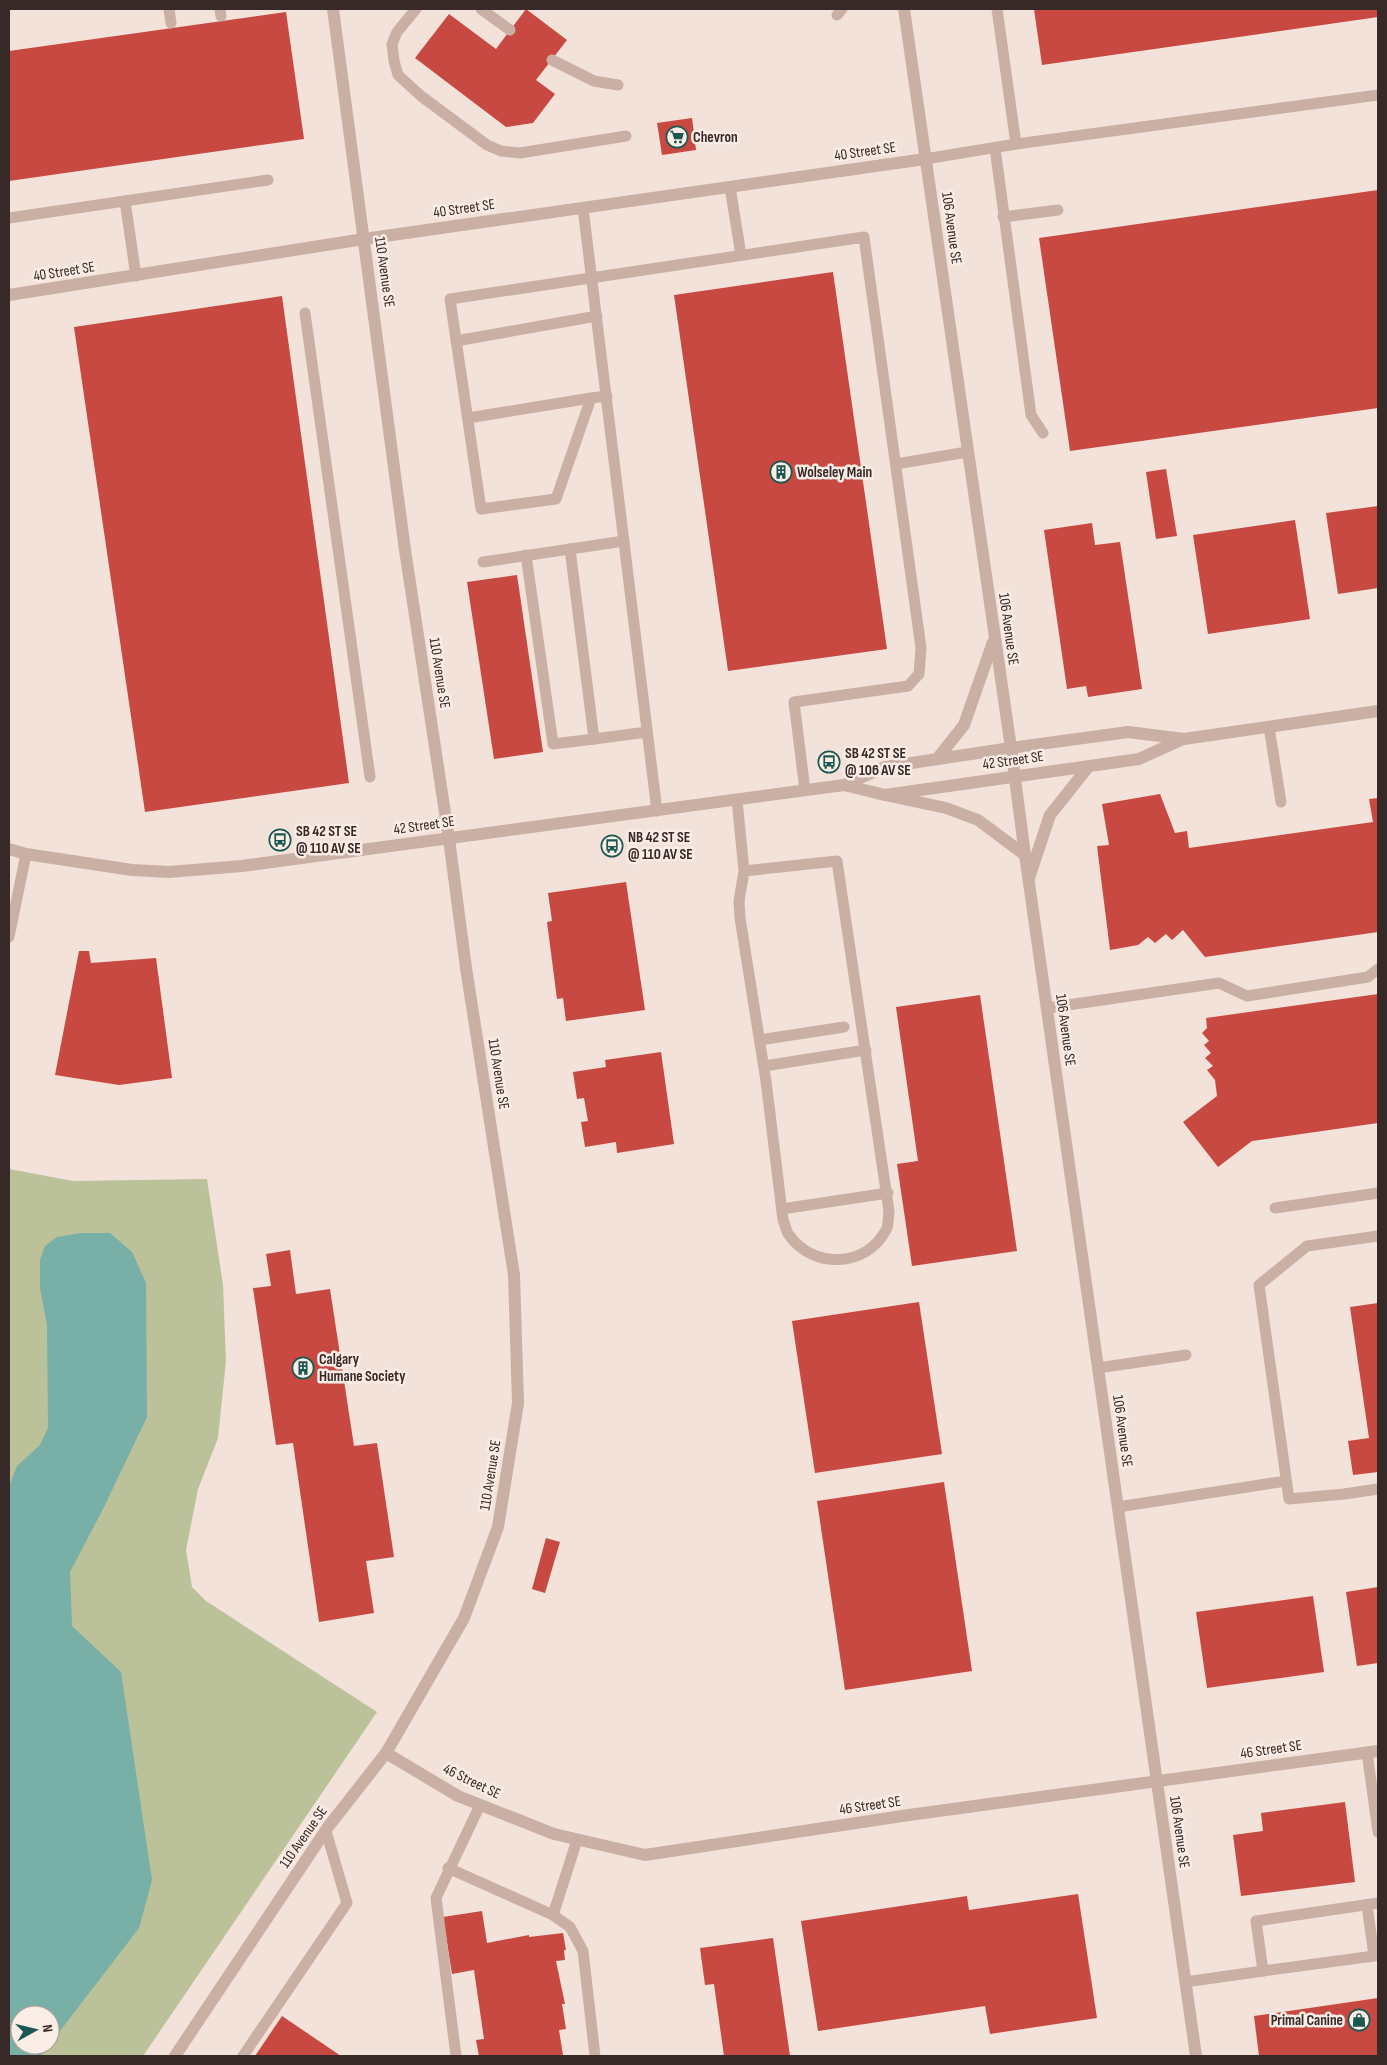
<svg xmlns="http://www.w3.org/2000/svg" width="1387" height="2065" font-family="'Sofia Sans Condensed',sans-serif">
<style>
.green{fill:#bbc199;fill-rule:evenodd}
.water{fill:#78afa7}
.building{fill:#c84941}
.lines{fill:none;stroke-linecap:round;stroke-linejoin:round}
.service{stroke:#caafa5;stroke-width:11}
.minor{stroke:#caafa5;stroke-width:12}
.tertiary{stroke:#caafa5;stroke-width:12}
.labels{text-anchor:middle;stroke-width:5;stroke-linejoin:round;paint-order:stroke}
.poi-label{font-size:15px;font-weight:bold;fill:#362927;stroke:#faede6;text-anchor:start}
.street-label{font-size:15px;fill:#362927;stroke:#faede6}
</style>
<rect width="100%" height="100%" fill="#f2e2d9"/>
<!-- green -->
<path class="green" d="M9,1169L73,1181L207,1179L223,1285L226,1361L218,1438L198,1489L186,1550L192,1587L206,1601L377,1712L143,2056H9ZM20,2015H50V2045H20Z"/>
<!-- water -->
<polygon class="water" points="81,1233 110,1233 132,1252 146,1283 147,1417 102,1511 70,1572 72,1626 121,1672 152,1880 139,1928 50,2044 50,2015 20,2015 20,2045 50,2045 41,2056 9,2056 9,1486 17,1466 40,1445 48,1428 47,1325 40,1288 40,1260 45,1246 57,1237"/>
<!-- building -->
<g class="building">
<polygon points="526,9 567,40 536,80 555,94 533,123 506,127 415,58 449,14 496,49"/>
<polygon points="1034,9 1378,9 1378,17 1042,65"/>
<polygon points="286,12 304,139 9,181 9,51"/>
<polygon points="692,118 696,150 662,155 657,123"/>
<polygon points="1378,190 1378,408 1070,451 1039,238"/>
<polygon points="833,272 887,649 728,671 674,295"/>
<polygon points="282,296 349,783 145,812 74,327"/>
<polygon points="1166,469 1177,536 1156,539 1146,472"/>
<polygon points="1378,506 1378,588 1338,594 1326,513"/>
<polygon points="1295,520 1310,619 1208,634 1193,535"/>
<polygon points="1092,523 1095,545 1120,542 1142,689 1088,697 1086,686 1067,689 1044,530"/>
<polygon points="517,575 543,752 494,759 467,582"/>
<polygon points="1160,794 1175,833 1187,831 1189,848 1373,822 1369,799 1378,798 1378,932 1205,957 1183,930 1172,940 1166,934 1155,943 1148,937 1138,945 1110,950 1097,846 1109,845 1102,804"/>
<polygon points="626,882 645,1010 566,1021 563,998 557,999 547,922 552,921 548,893"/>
<polygon points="79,951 89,951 91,963 156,958 172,1078 119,1085 55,1075"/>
<polygon points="1378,994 1378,1123 1252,1141 1218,1167 1183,1122 1217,1096 1215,1080 1207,1070 1213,1066 1205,1058 1211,1053 1204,1045 1209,1041 1202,1033 1207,1028 1206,1018"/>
<polygon points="980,995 1017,1251 912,1266 897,1164 918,1161 896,1007"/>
<polygon points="661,1052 674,1144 617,1153 616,1142 585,1147 581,1122 588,1121 584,1098 577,1099 573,1072 606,1067 605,1060"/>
<polygon points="290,1250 296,1294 330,1289 354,1446 377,1443 394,1557 366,1561 374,1613 319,1622 293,1443 276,1445 253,1288 271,1286 266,1254"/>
<polygon points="919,1302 942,1454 815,1473 792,1321"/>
<polygon points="1378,1303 1378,1472 1353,1475 1348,1441 1369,1438 1350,1307"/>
<polygon points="944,1482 972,1671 845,1690 817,1501"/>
<polygon points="546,1538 560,1542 545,1593 532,1589"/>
<polygon points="1378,1587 1378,1663 1357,1666 1346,1592"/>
<polygon points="1313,1596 1324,1672 1207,1688 1196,1612"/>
<polygon points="1345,1802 1355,1882 1241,1896 1233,1835 1263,1831 1261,1813"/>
<polygon points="1078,1894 1097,2018 990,2034 985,2006 818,2031 801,1921 967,1896 969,1910"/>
<polygon points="482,1911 487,1943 529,1935 529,1937 563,1933 566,1950 564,1950 565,1960 556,1961 565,2004 562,2004 566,2029 559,2030 563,2055 562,2056 479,2056 476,2040 484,2039 474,1970 452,1974 443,1917"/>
<polygon points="773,1938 790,2056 724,2056 714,1984 705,1985 700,1948"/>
<polygon points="1378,1998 1378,2056 1259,2056 1254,2016"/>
<polygon points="282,2016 341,2056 255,2056"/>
</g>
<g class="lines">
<!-- service -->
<g class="service">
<polyline points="169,9 171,23"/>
<polyline points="220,9 221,16"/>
<polyline points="416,9 397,32 392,44 394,61 398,75 421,96 487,145 501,151 520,153 626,136"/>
<polyline points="481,9 510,30"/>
<polyline points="837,15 842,9"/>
<polyline points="552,60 594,81 618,85"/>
<polyline points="1016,144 1378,95"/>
<polyline points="995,148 1031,415 1043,433"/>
<polyline points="925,159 1016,144 997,9"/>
<polyline points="730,187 741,255"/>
<polyline points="125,201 136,276"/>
<polyline points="583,208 657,811"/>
<polyline points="1003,217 1058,210"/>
<polyline points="9,218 268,180"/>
<polyline points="305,313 370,777"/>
<polyline points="456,341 597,316"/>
<polyline points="607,396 591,398 556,499 481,509 450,299 864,237 921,648 919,674 908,686 794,702 805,790"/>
<polyline points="468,418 591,398"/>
<polyline points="896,464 967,452"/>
<polyline points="570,549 594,739 647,732"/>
<polyline points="526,555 553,744 594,739"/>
<polyline points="483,562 624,541"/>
<polyline points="1269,727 1281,802"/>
<path d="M737,800L744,871L739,901L740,918L766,1081L783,1220C785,1224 786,1231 789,1235C813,1269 866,1268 886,1230C889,1225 888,1217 889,1211L837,861L744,871"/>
<polyline points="9,937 26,854"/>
<polyline points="1047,1008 1219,983 1247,996 1368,977 1378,969"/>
<polyline points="760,1040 844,1027"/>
<polyline points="764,1066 866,1050"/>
<polyline points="1275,1208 1378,1193"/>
<polyline points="782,1209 888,1193"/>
<polyline points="1378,1236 1307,1246 1259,1285 1289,1499 1344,1494 1378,1489"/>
<polyline points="1098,1368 1186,1355"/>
<polyline points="1118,1507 1286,1481"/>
<polyline points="1367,1752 1378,1832"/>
<polyline points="448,1868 553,1915 570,1927 583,1951 595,2056"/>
<polyline points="553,1915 577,1840"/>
<polyline points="1263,1971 1374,1956 1367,1905"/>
<polyline points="1185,1982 1263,1971 1256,1921 1378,1903"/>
<polyline points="243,2056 347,1903 326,1831"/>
<polyline points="456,2056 436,1898 480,1805"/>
</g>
<!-- minor -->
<g class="minor">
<polyline points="9,295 364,239 925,159"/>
<polyline points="844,785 885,795 1139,759 1183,739"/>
<polyline points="9,849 26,854 132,870 169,872 242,866 844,785 885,767 1011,748 1128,732 1184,739 1378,711"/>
<polyline points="386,1753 458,1796 554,1834 645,1855 909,1815 1378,1751"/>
<polyline points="175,2056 328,1827 386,1753 464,1618 498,1527 518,1403 514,1275 466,968 449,839 405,550 333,9"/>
</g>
<!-- tertiary -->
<g class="tertiary">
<polyline points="904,9 1011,748 1025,855 1196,2056"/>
<polyline points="937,759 964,725 993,642"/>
<polyline points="885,795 946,808 978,820 1025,855"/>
<polyline points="1029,878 1050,815 1089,766"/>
</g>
</g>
<!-- icons -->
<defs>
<g id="supermarket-ring" transform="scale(1.125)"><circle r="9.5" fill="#faede6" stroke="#1b5851" stroke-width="1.5"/><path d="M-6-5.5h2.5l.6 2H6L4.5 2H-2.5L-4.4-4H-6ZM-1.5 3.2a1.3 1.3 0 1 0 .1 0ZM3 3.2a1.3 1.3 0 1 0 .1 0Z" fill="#1b5851"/></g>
<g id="building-ring" transform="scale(1.125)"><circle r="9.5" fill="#faede6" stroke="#1b5851" stroke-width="1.5"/><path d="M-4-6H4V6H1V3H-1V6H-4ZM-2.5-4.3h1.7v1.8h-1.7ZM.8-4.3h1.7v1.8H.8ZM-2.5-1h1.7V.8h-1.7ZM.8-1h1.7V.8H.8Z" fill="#1b5851"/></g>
<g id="bus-ring" transform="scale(1.125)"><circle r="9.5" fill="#faede6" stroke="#1b5851" stroke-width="1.5"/><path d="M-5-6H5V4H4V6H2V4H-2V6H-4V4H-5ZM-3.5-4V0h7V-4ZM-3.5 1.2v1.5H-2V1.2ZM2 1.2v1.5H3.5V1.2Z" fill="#1b5851"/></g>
<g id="shop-ring" transform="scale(1.125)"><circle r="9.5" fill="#faede6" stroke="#1b5851" stroke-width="1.5"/><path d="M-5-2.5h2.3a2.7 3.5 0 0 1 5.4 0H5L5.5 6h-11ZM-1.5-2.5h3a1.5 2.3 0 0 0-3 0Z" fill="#1b5851"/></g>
</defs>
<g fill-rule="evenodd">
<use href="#supermarket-ring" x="677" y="137"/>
<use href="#building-ring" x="781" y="472"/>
<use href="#bus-ring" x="829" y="762"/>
<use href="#bus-ring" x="280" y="840"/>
<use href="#bus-ring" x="612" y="846"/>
<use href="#building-ring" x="303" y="1368"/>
<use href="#shop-ring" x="1359" y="2020"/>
</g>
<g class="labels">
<!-- poi labels -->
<g class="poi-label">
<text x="693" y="142">Chevron</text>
<text x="797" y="477">Wolseley Main</text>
<text x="845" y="758">SB 42 ST SE<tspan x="845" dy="17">@ 106 AV SE</tspan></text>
<text x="296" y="836">SB 42 ST SE<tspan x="296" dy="17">@ 110 AV SE</tspan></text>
<text x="628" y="842">NB 42 ST SE<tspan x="628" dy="17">@ 110 AV SE</tspan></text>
<text x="319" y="1364">Calgary<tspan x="319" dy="17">Humane Society</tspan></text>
<text x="1343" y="2025" text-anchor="end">Primal Canine</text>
</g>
<!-- street labels -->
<g class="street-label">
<text transform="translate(865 151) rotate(-8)" y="5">40 Street SE</text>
<text transform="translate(464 208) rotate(-8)" y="5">40 Street SE</text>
<text transform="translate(952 228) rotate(82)" y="5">106 Avenue SE</text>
<text transform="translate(64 271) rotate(-9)" y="5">40 Street SE</text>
<text transform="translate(385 272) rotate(82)" y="5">110 Avenue SE</text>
<text transform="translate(1009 629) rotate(82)" y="5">106 Avenue SE</text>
<text transform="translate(440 673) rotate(81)" y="5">110 Avenue SE</text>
<text transform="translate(1013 760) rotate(-8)" y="5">42 Street SE</text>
<text transform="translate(424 825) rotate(-8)" y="5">42 Street SE</text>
<text transform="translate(1066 1030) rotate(82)" y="5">106 Avenue SE</text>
<text transform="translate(499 1074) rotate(81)" y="5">110 Avenue SE</text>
<text transform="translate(1123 1431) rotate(82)" y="5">106 Avenue SE</text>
<text transform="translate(490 1475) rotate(-81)" y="5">110 Avenue SE</text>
<text transform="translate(1271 1749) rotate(-8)" y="5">46 Street SE</text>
<text transform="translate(472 1781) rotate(26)" y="5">46 Street SE</text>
<text transform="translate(870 1805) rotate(-8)" y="5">46 Street SE</text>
<text transform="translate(1180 1832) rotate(82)" y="5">106 Avenue SE</text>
<text transform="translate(303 1837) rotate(-55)" y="5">110 Avenue SE</text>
</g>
</g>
<!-- border -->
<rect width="1387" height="2065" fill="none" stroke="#362927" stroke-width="20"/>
<!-- north arrow -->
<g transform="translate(35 2030) rotate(82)"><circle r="24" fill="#faede6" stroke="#ac9f9a"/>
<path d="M0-4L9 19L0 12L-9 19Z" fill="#1b5851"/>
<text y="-8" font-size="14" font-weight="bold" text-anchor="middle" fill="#362927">N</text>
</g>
</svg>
